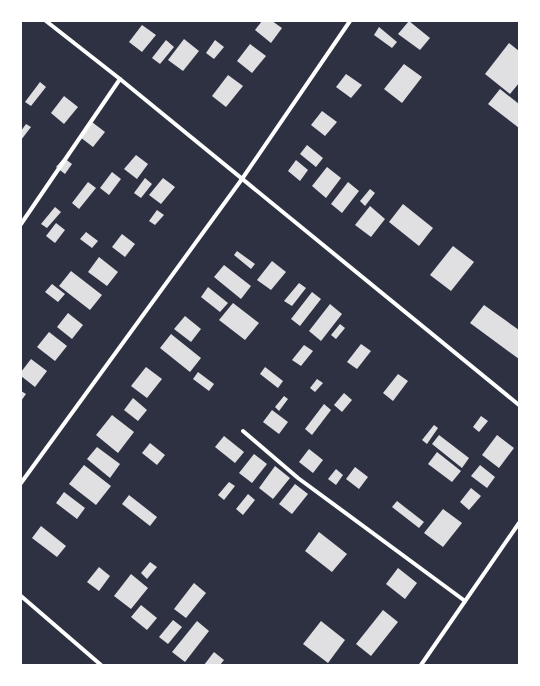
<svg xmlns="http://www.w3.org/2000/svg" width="540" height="686" font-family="'Source Sans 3',sans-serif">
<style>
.building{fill:#e0e0e3}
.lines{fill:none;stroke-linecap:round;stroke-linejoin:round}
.minor{stroke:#fff;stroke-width:4}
</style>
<rect width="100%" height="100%" fill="#2d3142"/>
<!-- building -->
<g class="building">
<polygon points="262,21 272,21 282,28 271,43 255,30"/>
<polygon points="409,21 430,38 420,50 398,34"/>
<polygon points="142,25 156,35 142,52 129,42"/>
<polygon points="379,27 397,42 392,48 374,35"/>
<polygon points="184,39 199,51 183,71 168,60"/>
<polygon points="166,40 174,47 160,64 152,58"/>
<polygon points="215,40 224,47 214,59 206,53"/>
<polygon points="509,43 519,51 519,83 510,94 485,74"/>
<polygon points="250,44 266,56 252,73 237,61"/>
<polygon points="404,64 422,77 402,103 384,89"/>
<polygon points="346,74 362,85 351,98 336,87"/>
<polygon points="228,75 243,86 226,107 212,96"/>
<polygon points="40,82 46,87 31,106 25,102"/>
<polygon points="500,89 519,104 519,128 488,104"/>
<polygon points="64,96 78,107 64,124 51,113"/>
<polygon points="322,111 337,122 325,136 311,125"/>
<polygon points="92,122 105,132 93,147 80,137"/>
<polygon points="26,124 31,127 21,140 21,131"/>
<polygon points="307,145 323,158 316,167 300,154"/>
<polygon points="136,155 148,164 137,179 124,169"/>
<polygon points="64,158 72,164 65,174 56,167"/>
<polygon points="296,160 308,170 300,181 288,171"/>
<polygon points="327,167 341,178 326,198 312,186"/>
<polygon points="112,172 121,179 109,195 100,188"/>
<polygon points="145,178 152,184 141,198 134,193"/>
<polygon points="163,178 175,187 161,204 149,195"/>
<polygon points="88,182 96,188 79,209 72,203"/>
<polygon points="348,182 359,191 342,213 331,204"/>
<polygon points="370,189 375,193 365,206 360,201"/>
<polygon points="403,204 433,228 419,246 389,222"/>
<polygon points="370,206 385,219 371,237 355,225"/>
<polygon points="55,207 61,212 47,228 41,224"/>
<polygon points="157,210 164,215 155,225 149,221"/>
<polygon points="56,223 65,230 55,243 46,236"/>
<polygon points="86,232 98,241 92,248 80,239"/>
<polygon points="122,234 135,244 125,257 112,247"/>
<polygon points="453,246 474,262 451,291 430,275"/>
<polygon points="237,251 255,264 251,269 234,255"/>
<polygon points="99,257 118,272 107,286 88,272"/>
<polygon points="272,261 286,272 271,290 257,280"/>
<polygon points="224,265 251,286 241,299 214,277"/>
<polygon points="71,271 102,295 90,310 59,286"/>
<polygon points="299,283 306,288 292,306 284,301"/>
<polygon points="52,284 65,294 58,302 45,292"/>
<polygon points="208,287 228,303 220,312 201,297"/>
<polygon points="312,292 321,299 300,326 291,319"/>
<polygon points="233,303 259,323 245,340 219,320"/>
<polygon points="330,304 342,314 321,341 309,331"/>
<polygon points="484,305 519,330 519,359 470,323"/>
<polygon points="68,313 83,325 72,339 57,327"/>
<polygon points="185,316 201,329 191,342 174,329"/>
<polygon points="340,324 345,328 336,339 331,335"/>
<polygon points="49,332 67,346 55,361 37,347"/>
<polygon points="171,334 201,358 190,372 160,348"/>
<polygon points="361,344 371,351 357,369 347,362"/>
<polygon points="304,345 313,351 301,366 292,360"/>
<polygon points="31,359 47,371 35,387 21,376 21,372"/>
<polygon points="146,367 162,379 147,398 131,386"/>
<polygon points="265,367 283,381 278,388 260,374"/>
<polygon points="198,372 214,384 209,391 193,379"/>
<polygon points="398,374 408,381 393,401 383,393"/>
<polygon points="317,379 323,383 315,392 310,388"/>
<polygon points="21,391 26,394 21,401"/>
<polygon points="344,393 352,400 342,412 334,405"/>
<polygon points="284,396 288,399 279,411 275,407"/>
<polygon points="133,398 147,410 138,421 124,410"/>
<polygon points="324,404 331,410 312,435 305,429"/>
<polygon points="272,410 288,422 279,434 263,422"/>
<polygon points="112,415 134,432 118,453 96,435"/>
<polygon points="481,416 488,421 479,432 473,427"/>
<polygon points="434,425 438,428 427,444 422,440"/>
<polygon points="439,435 469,458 462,468 432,444"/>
<polygon points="497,435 514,448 499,468 482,455"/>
<polygon points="224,436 244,452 235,463 215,447"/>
<polygon points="150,443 165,455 157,465 142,453"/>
<polygon points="97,447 120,464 110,478 87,459"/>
<polygon points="309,449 323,460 313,473 299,462"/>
<polygon points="437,452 461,471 452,482 428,464"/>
<polygon points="254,454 267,464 252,483 239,473"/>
<polygon points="84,465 111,486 96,505 69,484"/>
<polygon points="480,465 495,477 487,488 471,476"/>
<polygon points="275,466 290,478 273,499 259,488"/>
<polygon points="355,467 368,477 359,489 346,479"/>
<polygon points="336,469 343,475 336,485 328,479"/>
<polygon points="229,482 235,486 224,500 218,495"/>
<polygon points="295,484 308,494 292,514 279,504"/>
<polygon points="471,488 481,496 469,510 460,502"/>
<polygon points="64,492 85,508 77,519 56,503"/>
<polygon points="248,494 255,500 243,515 236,509"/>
<polygon points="129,495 157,517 150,526 122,504"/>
<polygon points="397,501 424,522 419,528 392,507"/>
<polygon points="443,509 462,523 443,547 424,533"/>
<polygon points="41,526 66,546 57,557 32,538"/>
<polygon points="319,532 347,554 332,572 305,551"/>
<polygon points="150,562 157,567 147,579 141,573"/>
<polygon points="99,567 110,576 99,591 87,582"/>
<polygon points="398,568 417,583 405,599 386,584"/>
<polygon points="131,574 148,588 131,609 114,596"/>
<polygon points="194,583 206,593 186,618 174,609"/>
<polygon points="141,605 157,618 147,630 131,617"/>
<polygon points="383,610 398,622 371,656 356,644"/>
<polygon points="173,620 182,627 168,644 159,637"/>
<polygon points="197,621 209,631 185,662 172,652"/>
<polygon points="321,621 345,640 328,663 303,644"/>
<polygon points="214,652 224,660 220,665 204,665"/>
</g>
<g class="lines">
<!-- minor -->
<g class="minor">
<polyline points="46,21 120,79 519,405"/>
<polyline points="21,224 120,79"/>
<polyline points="243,431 298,478 465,601"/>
<polyline points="21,483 242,179 350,21"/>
<polyline points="21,596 101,665"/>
<polyline points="421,665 519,523"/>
</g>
</g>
<!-- border -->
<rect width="540" height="686" fill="none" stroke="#ffffff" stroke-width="44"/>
</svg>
